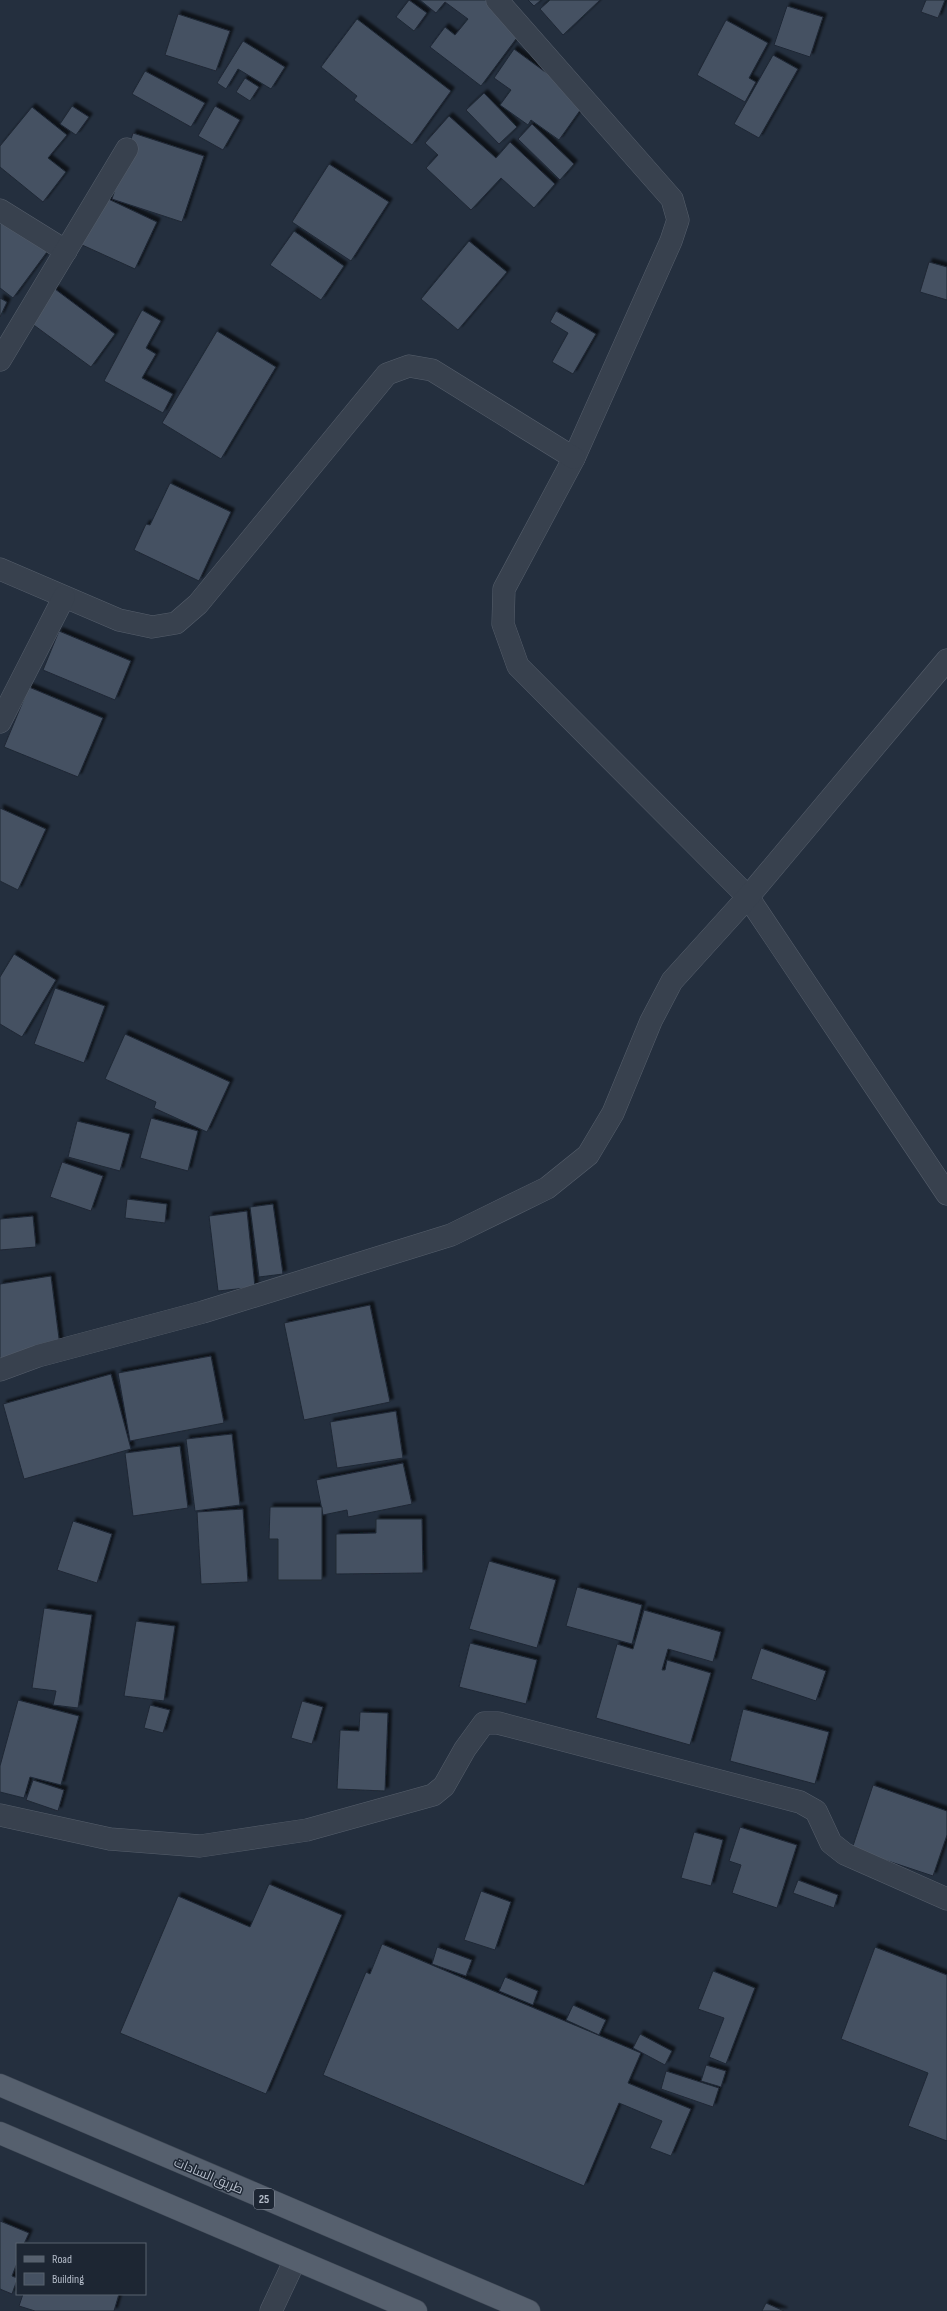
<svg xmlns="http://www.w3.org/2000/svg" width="947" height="2311" font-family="'Sofia Sans Condensed',Cairo,sans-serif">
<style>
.building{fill:#455162;stroke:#1f2835;filter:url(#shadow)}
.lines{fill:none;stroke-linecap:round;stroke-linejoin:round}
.minor-casing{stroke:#565f6c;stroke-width:23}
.major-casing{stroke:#414a57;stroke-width:23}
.minor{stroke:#38414e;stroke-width:22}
.major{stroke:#56606e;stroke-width:22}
.labels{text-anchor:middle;stroke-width:3;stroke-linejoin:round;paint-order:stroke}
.shield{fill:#1d2633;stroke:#878f9c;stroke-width:1}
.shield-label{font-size:12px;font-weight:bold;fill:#b4bcc9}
.street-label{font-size:13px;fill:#b4bcc9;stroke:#1d2633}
</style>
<defs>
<filter id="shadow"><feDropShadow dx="3.5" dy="-3.5" stdDeviation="1" flood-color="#0009"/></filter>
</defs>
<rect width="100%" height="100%" fill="#242f3e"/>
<!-- building -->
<g class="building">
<polygon points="409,0 427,13 414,31 396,17"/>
<polygon points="420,0 489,0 525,27 481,86 430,47 445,27 455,35 468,19 445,2 436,13"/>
<polygon points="528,0 541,0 534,6"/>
<polygon points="550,0 600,0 563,35 540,9"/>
<polygon points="926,0 945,0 938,18 921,12"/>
<polygon points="787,6 823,17 810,57 774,45"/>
<polygon points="178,14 230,31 216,71 165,55"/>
<polygon points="357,19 451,91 412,145 354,100 357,96 321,67"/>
<polygon points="726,20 768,43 749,78 756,82 745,102 697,75"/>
<polygon points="243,41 285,67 271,89 238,69 226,89 217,83"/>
<polygon points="514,49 586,102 559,140 531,120 528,125 500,105 511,90 494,78"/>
<polygon points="773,55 798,69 759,138 734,124"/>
<polygon points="145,71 205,103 191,127 132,94"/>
<polygon points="245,78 259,87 250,101 236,92"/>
<polygon points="484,93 517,127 499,144 466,110"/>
<polygon points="72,106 89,117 76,135 60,124"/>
<polygon points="215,106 240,120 223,150 198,136"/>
<polygon points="32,107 67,135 48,158 66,172 43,202 0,167 0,146"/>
<polygon points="449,116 496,158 510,142 555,184 534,208 501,178 471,210 426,168 438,155 425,143"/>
<polygon points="532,124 574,164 560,180 518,139"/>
<polygon points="133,133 204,156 182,222 112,199"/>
<polygon points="329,164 389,202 351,261 292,222"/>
<polygon points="102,196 157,222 135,269 80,244"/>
<polygon points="0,218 47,252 13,298 0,288"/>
<polygon points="294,231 344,266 321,300 270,265"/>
<polygon points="469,241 507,272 458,330 421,299"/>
<polygon points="929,262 947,267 947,300 920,292"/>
<polygon points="55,289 115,334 91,367 31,323"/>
<polygon points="0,298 7,302 0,317"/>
<polygon points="142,310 161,321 146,348 156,354 142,378 173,394 163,413 104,381"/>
<polygon points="556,311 596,334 573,374 552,362 568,333 550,322"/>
<polygon points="217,331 276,367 221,459 162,423"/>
<polygon points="170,483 231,512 199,581 134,550 146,524 150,525"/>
<polygon points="59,631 131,661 115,700 43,670"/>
<polygon points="29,687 103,718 78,777 4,747"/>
<polygon points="0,808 46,829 18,890 0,881"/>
<polygon points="14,954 56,980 22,1037 0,1024 0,977"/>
<polygon points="55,988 105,1006 84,1063 34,1044"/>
<polygon points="125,1034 230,1082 207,1132 154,1108 156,1102 105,1079"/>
<polygon points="151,1118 198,1131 188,1171 140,1158"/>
<polygon points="77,1121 130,1134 120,1171 68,1157"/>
<polygon points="62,1162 103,1176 91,1211 50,1197"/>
<polygon points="127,1199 167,1204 165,1223 125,1218"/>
<polygon points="273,1204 283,1274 259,1277 250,1207"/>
<polygon points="247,1211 255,1287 218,1291 209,1216"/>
<polygon points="33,1216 36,1247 0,1250 0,1219"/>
<polygon points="51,1276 61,1354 0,1362 0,1284"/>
<polygon points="370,1305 390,1402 304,1420 284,1323"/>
<polygon points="211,1356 224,1423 130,1441 118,1373"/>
<polygon points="111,1374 131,1449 24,1479 3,1404"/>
<polygon points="396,1411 403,1458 337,1468 330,1422"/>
<polygon points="232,1434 240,1505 195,1511 186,1439"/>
<polygon points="180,1446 188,1508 133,1516 125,1453"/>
<polygon points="403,1463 412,1504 348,1517 347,1510 323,1515 316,1480"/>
<polygon points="270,1507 322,1507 322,1580 278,1580 278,1539 269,1539"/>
<polygon points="243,1509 248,1582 201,1584 197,1512"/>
<polygon points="376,1519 422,1519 423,1573 336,1574 336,1534 376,1533"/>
<polygon points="73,1521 112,1534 97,1583 57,1570"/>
<polygon points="489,1561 556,1580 537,1648 469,1629"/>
<polygon points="577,1587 642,1605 632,1644 566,1626"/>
<polygon points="44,1608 92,1615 78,1708 53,1705 56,1691 32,1688"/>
<polygon points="644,1610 721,1632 713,1662 668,1649 662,1670 665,1670 667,1660 711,1673 690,1745 596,1718 617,1644 633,1649"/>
<polygon points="136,1621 175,1626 164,1701 124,1696"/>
<polygon points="470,1643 537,1660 526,1704 459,1687"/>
<polygon points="761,1648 826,1671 816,1701 751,1679"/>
<polygon points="18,1700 79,1716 61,1785 30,1777 24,1798 0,1792 0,1766"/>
<polygon points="302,1701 323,1707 312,1744 291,1738"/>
<polygon points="150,1705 170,1710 163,1733 144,1728"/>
<polygon points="743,1709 829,1732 815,1784 730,1761"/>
<polygon points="360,1712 388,1713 385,1791 337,1789 340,1730 359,1731"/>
<polygon points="33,1780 64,1790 58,1811 26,1800"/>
<polygon points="873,1785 947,1811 947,1835 933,1876 852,1849"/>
<polygon points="740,1827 797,1845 777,1908 732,1893 741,1865 729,1861"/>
<polygon points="694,1832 723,1840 711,1886 681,1878"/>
<polygon points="798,1880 838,1895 834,1908 793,1893"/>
<polygon points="269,1884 342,1915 266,2094 120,2033 178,1896 250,1927"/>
<polygon points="481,1891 511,1902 495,1950 464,1940"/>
<polygon points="382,1944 641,2053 628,2083 691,2109 671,2156 650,2148 662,2121 619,2103 584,2186 323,2075 366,1972 370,1974"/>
<polygon points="437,1947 472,1960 466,1976 432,1964"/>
<polygon points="875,1947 947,1975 947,2141 908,2126 928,2073 841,2039"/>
<polygon points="713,1971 755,1988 726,2064 709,2057 724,2018 698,2009"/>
<polygon points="505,1977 538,1991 533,2005 499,1991"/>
<polygon points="573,2005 606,2020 599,2035 566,2020"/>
<polygon points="640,2034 672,2051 665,2065 633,2048"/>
<polygon points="706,2065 726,2071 721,2087 701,2081"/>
<polygon points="666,2071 719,2088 713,2107 661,2089"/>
<polygon points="0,2221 29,2233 24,2244 17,2244 17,2263 12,2276 17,2278 17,2280 12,2294 0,2289"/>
<polygon points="23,2294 119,2294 114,2311 35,2311 19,2306"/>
<polygon points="766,2303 784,2311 762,2311"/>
</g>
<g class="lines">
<!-- minor casing -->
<g class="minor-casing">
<g id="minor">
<polyline points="497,0 672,199 678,220 671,241 574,458 504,589 503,624 518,666 748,897 947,1194"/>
<polyline points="0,210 66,251"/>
<polyline points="0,360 127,149"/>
<polyline points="0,569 119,620 152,627 176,623 198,604 387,374 409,366 432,370 574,458"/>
<polyline points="0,722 64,597"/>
<polyline points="0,1370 38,1356 203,1312 451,1235 547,1188 588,1155 613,1113 651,1021 672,981 748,897 947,660"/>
<polyline points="0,1815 110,1839 200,1846 307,1830 433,1795 444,1786 465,1749 484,1723 498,1723 800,1802 816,1811 831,1843 845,1854 947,1899"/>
<polyline points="271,2311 295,2260"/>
</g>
</g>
<!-- major casing -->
<g class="major-casing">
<g id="major">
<polyline points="0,2085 529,2311"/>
<polyline points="0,2133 416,2311"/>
</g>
</g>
<!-- minor -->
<use href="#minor" class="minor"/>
<!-- major -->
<use href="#major" class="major"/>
</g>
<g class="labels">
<!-- shield labels -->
<rect class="shield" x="254" y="2189" width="20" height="20" rx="3"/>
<g class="shield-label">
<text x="264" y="2203">25</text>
</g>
<!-- street labels -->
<g class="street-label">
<text transform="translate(209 2175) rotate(23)" y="5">طريق السادات</text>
</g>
</g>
<!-- legend -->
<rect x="16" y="2243" width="130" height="52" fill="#1d2633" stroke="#59626f"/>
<rect x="24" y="2256" width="20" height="6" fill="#56606e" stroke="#59626f"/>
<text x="52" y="2263" font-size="12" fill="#b4bcc9">Road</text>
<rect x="24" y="2273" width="20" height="12" fill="#455162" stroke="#59626f"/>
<text x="52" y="2283" font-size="12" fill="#b4bcc9">Building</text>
</svg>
